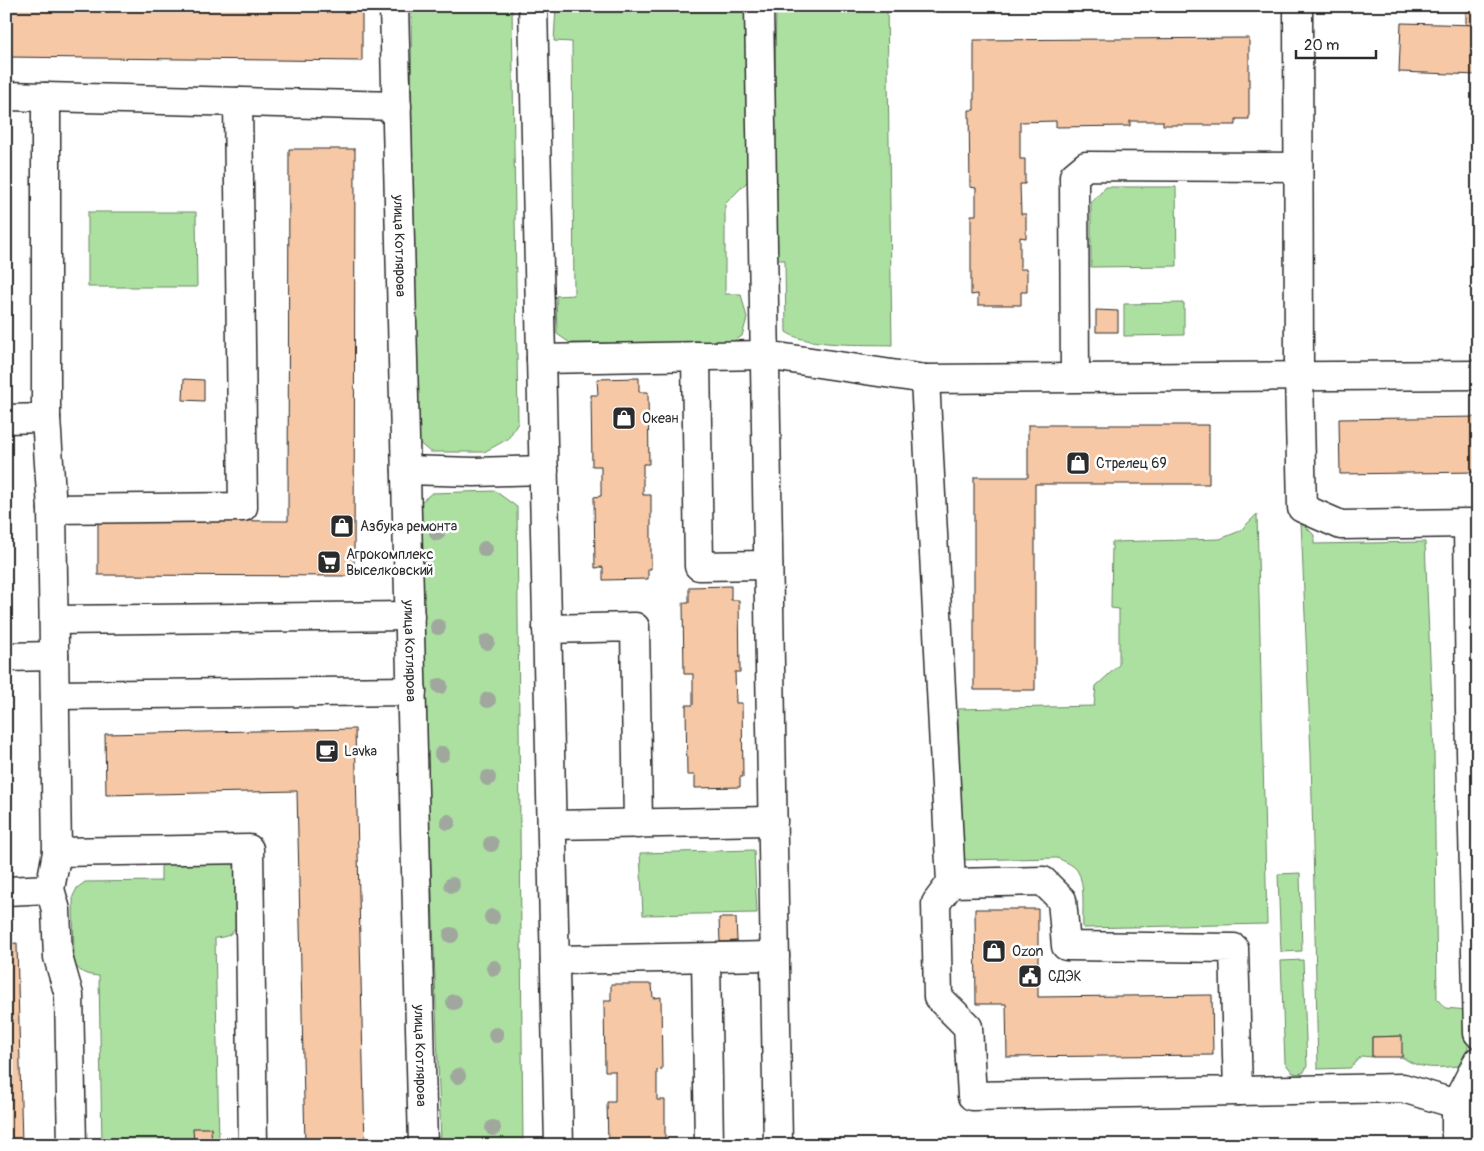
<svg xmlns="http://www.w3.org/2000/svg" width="1484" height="1151" font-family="Pangolin,sans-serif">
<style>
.green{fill:#ace0a1;stroke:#6c8666}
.building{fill:#f6c8a5;stroke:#2b2b2b}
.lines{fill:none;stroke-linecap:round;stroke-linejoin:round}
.minor-casing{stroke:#2b2b2b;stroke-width:31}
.minor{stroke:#fff;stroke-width:28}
.tree{fill:#a0a89e}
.labels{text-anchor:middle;stroke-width:5;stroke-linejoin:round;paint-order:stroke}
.street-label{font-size:14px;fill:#2b2b2b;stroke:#fff}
.poi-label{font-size:14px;fill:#2b2b2b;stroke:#fff;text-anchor:start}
</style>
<rect width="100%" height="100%" fill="#fff"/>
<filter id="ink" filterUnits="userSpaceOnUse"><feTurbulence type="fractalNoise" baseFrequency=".02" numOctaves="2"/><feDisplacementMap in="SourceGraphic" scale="10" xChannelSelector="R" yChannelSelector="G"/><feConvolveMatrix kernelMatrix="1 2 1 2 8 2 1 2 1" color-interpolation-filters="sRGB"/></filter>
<g filter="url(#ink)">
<!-- green -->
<g class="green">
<polygon points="411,6 512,6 518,423 508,439 484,452 430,452 417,441 414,423"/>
<polygon points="556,6 753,6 753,176 725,204 725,294 741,294 747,318 742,336 729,344 570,343 557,334 556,296 574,295 572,42 554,41"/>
<path d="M776,6H887L892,345C865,344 807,347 786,332L785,260H772Z"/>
<polygon points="1106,187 1176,187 1177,266 1091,267 1091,203"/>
<polygon points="88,212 196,212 197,287 88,287"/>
<polygon points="1184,303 1184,335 1124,336 1124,304"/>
<polygon points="495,491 517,507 523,1145 441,1145 418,504 432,493"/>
<path d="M1257,514L1267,924L1083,928C1082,913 1086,883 1077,870C1072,864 1064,861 1057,858L961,860L958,709L1094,706L1096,686L1119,665V609L1111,608L1112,542L1220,539L1240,531Z"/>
<path d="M1301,522L1314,535V544L1425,542L1434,752L1437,999L1445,1008L1468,1010V1065C1444,1067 1422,1072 1402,1057L1401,1036L1372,1037V1057L1361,1056L1350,1068L1318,1069L1311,755Z"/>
<polygon points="754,850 757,913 643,915 640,853"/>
<path d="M165,860H231L235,867L237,926C231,936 226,937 215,938L219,1145H102L99,976C87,975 82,974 74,964L73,896L77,888L85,882L161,881V867Z"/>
<polygon points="1300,873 1302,951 1281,952 1278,874"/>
<polygon points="1303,960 1307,1066 1304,1072 1299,1074 1293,1073 1285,1063 1281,961"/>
</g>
<!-- building -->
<g class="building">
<polygon points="6,6 362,6 362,61 6,57"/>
<rect x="1466" y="6" width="12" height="19"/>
<polygon points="1401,23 1478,25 1478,75 1399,72"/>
<polygon points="1249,38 1249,119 1236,119 1236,125 1163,125 1163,121 1130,121 1130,126 1056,127 1056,121 1020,122 1020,159 1025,159 1025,184 1020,184 1021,214 1026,214 1026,238 1020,237 1020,269 1027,269 1027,292 1021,292 1021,305 978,305 978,294 971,295 971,215 976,215 976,188 970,187 969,110 974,110 974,40"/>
<polygon points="289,149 355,149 354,576 98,575 98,520 288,521"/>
<polygon points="1096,310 1118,311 1118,332 1096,332"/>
<polygon points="639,378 639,392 648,392 649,464 643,464 643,495 651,495 651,569 648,569 648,579 603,580 603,567 595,568 594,497 601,496 601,466 592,466 591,395 598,395 597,379"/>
<polygon points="184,379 204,380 204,401 183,400"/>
<polygon points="1478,417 1478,472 1340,474 1339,419"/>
<polygon points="1028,425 1209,425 1209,484 1035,484 1035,690 974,690 974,477 1028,477"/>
<polygon points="731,586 731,600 739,600 740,672 735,672 736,703 742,703 743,777 740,777 740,787 695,788 695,775 687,775 686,705 693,705 693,674 684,674 683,603 689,603 689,587"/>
<polygon points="355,729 365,1145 305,1145 297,791 106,795 105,734"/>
<polygon points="975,909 1038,909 1038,997 1212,995 1213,1055 1007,1057 1006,1004 976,1004"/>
<polygon points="719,918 736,918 737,941 720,942"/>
<polygon points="17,943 22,1145 6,1145 6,944"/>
<polygon points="611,984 652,984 653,998 661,997 662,1069 657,1070 657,1100 665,1100 665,1145 608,1145 607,1102 615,1102 615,1071 605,1071 604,1001 611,1001"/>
<polygon points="1402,1036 1402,1057 1372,1057 1372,1037"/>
<polygon points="193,1128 211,1128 212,1145 194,1145"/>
</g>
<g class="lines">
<!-- minor casing -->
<g class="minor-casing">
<g id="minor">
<path id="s1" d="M394,6L423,1145"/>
<polyline points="533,6 559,1145"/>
<polyline points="759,6 778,1145"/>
<polyline points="1298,6 1299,376 1302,508 1341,525 1468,523 1470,710 1478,1033"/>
<polyline points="6,96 397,106"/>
<polyline points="46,97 46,418 52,509 57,852 50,889 56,910 58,957 69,995 72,1145"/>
<polyline points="696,356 699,566 768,565"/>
<polyline points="541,359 765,355 925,379 1478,375"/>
<polyline points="1075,377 1074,176 1086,166 1298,167"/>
<polyline points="925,379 951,883 936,903 938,997 968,1027 972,1096 1238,1091 1234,948 1066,946 1062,900 1043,881 951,883"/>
<polyline points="6,419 46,418"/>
<polyline points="406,470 474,472 544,470"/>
<polyline points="52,509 243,507 238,102"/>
<polyline points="54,620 410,616"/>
<polyline points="547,629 635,627 638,824"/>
<polyline points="6,657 54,656"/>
<polyline points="55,695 412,691"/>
<polyline points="552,825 773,821"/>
<polyline points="57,852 249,849 253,1145"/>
<polyline points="6,891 50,889"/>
<polyline points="706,958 709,1145"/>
<polyline points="555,960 775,956"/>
<polyline points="1238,1091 1403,1088 1456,1104 1478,1061"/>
<polyline points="1456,1145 1456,1104 1478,1104"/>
</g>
</g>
<!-- minor -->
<use href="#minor" class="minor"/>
</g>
<!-- trees -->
<g class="tree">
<circle cx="437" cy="533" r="8"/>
<circle cx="485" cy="549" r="8"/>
<circle cx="438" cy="627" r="8"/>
<circle cx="487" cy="642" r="8"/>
<circle cx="440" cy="686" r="8"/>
<circle cx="488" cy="700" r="8"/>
<circle cx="442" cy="754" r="8"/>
<circle cx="488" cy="778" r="8"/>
<circle cx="448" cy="822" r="8"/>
<circle cx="491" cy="844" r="8"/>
<circle cx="452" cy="885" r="8"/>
<circle cx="492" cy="917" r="8"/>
<circle cx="451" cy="935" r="8"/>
<circle cx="494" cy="968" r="8"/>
<circle cx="454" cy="1002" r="8"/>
<circle cx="496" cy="1035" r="8"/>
<circle cx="458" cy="1076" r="8"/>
<circle cx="493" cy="1128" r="8"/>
</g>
</g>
<!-- icons -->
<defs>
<g id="shop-square" transform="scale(1.25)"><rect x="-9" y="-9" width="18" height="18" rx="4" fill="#2b2b2b" stroke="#fff"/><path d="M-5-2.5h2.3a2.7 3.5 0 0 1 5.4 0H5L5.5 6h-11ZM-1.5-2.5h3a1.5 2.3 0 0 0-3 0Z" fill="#fff"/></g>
<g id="supermarket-square" transform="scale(1.25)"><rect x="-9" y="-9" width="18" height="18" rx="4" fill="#2b2b2b" stroke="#fff"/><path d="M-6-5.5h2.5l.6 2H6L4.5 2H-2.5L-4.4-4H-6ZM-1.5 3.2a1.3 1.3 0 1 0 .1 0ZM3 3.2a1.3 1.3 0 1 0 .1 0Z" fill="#fff"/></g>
<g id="cafe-square" transform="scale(1.25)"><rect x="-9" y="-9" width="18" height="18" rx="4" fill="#2b2b2b" stroke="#fff"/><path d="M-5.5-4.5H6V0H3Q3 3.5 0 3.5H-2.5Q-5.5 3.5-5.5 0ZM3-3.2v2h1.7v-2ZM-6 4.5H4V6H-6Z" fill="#fff"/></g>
<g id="civic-square" transform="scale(1.25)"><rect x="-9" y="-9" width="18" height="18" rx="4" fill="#2b2b2b" stroke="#fff"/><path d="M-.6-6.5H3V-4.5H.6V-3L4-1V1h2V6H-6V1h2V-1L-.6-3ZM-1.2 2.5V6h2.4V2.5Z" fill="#fff"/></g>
</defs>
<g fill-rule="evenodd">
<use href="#shop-square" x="624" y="418"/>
<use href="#shop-square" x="1078" y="463"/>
<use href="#shop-square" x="342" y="526"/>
<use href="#supermarket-square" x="329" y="562"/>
<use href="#cafe-square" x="327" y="751"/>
<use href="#shop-square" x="994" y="951"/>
<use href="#civic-square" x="1030" y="976"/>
</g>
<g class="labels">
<!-- street labels -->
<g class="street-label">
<text dy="5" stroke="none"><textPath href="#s1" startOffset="240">улица Котлярова</textPath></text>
<text dy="5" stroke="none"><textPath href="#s1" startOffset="645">улица Котлярова</textPath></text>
<text dy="5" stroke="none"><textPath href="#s1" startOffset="1050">улица Котлярова</textPath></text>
</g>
<!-- poi labels -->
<g class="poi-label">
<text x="642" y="423">Океан</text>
<text x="1096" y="468">Стрелец 69</text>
<text x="360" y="531">Азбука ремонта</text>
<text x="346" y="559">Агрокомплекс<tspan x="346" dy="16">Выселковский</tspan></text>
<text x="344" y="756">Lavka</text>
<text x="1012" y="956">Ozon</text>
<text x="1048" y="981">СДЭК</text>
</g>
</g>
<!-- margin -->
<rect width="1484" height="1151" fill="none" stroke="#fff" stroke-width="25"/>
<rect x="12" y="12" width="1459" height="1126" fill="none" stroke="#2b2b2b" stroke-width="2" filter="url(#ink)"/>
<!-- scale -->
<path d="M1296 50v8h80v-8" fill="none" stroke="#2b2b2b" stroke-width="2.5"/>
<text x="1304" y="50" font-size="15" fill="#2b2b2b" stroke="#ffffff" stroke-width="4" paint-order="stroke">20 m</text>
</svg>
